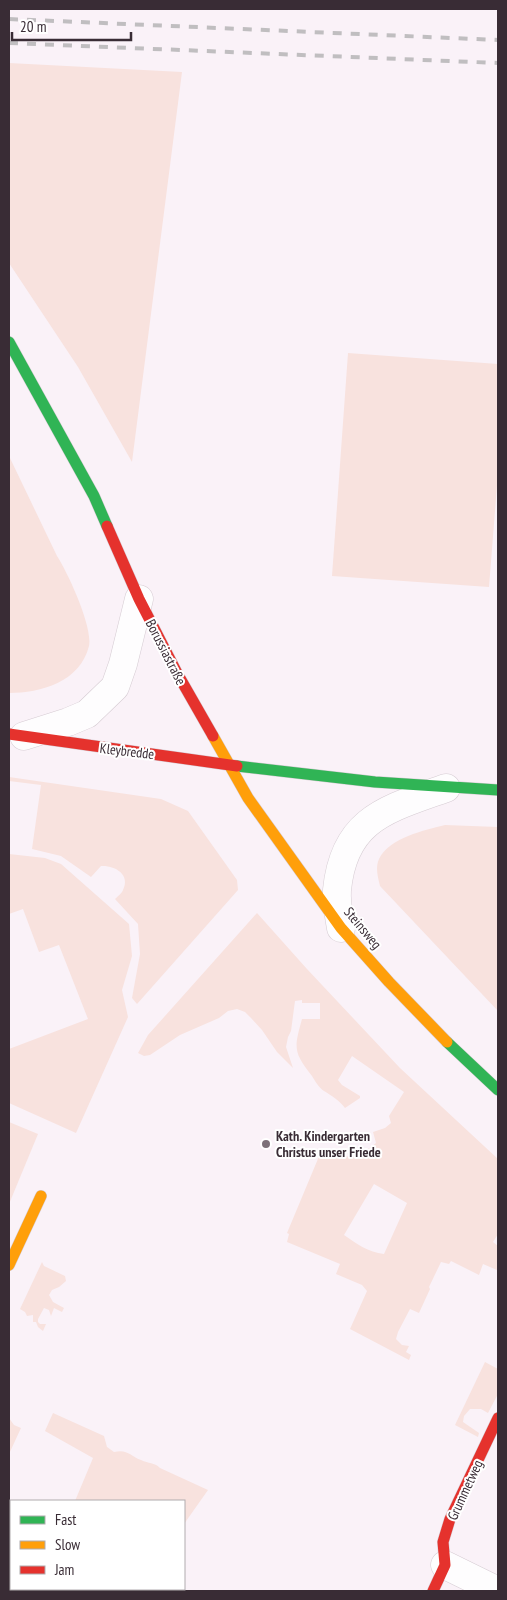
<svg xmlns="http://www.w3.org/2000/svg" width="507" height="1600" font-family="'PT Sans Narrow',sans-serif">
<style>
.green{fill:#f8e2de;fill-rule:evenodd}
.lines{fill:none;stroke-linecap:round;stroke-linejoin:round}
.street-casing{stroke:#d6ccd3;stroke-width:29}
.fast-casing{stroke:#d6ccd3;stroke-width:12}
.slow-casing{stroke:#d6ccd3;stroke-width:12}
.jam-casing{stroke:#d6ccd3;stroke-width:12}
.street{stroke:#fefdfe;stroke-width:28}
.fast{stroke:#30b455;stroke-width:11}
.slow{stroke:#ff9f0a;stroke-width:11}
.jam{stroke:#e5322d;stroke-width:11}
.rail{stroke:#c0bec0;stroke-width:4;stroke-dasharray:9 9;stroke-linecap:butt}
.poi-dot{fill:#7d7179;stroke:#fff;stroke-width:2}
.labels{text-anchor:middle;stroke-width:4;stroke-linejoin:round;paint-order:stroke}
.street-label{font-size:14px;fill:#392c35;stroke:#fff}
.poi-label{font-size:14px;font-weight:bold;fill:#392c35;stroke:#fff;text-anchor:start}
</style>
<rect width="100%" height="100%" fill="#faf2f8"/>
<!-- green -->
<g class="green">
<polygon points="9,63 182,72 132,462 78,367 9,263"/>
<polygon points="348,353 498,364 498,473 489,587 332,576"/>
<path d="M9,456L57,556C68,573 93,627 89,646C80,682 41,693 9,693Z"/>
<path d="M9,777L161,799L188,811L237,880L238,890L137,1004L132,998L140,954L138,924L115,899C117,897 122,893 123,890C131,874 114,865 101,866L91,877L61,856L32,849L41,785L9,781Z"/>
<path d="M445,825L498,827V1011L380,886C378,878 375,867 379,859C389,838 425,830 445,825Z"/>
<polygon points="9,854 45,858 61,864 129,924 132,956 122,990 128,1017 76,1133 9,1103 9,1049 88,1019 59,945 39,952 23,909 9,914"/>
<path d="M257,913L307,969L400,1068L498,1159V1234L493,1242L498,1246V1273L497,1270L483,1264L479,1275L451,1261L449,1264L441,1262L429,1287L430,1289L419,1313L410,1309L398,1332L396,1339L402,1345L409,1346L406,1352L411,1355L409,1360L350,1329L367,1291L362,1285L336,1274L340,1264L287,1242L289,1234L287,1233L320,1154L330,1159C337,1154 342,1157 350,1156C359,1155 369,1149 376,1143L373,1132L385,1128L391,1123L389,1116L404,1092L352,1056L338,1080L342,1085L360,1096V1098L345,1108C339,1100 332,1096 324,1091C319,1088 315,1081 312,1076C293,1052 294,1048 302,1019H320V1003H302V1000L295,1001L291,1031L288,1037L286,1047L293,1068L277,1052L262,1030L251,1018L245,1012L237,1009L228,1011L219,1018L180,1035L150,1055L144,1056L138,1053L148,1035ZM374,1184L407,1203L384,1254C368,1252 357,1244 344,1235Z"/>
<polygon points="9,1122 38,1134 9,1204"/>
<polygon points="42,1262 44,1266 65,1276 66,1281 59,1287 52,1290 49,1295 53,1302 64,1308 62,1312 54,1308 51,1316 49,1310 44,1308 38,1319 38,1322 40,1324 46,1324 43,1331 38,1327 36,1322 33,1322 33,1315 27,1316 25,1312 20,1309"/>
<polygon points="485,1362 498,1369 498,1394 488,1413 481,1409 470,1409 464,1416 463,1422 479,1433 478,1437 455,1425"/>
<path d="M53,1413L104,1436L107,1447L114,1452C128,1449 130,1456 141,1460C149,1464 154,1462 160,1468L208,1490L184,1524V1501H75L93,1458L45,1431Z"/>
<polygon points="9,1418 14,1425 21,1428 9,1454"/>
</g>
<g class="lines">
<!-- street casing -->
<g class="street-casing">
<g id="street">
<polyline points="24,736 68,722 87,714 115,687 123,664 139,599"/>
<path d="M341,928C339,916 336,902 337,890C344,818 388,809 446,788"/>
<polyline points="445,1565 498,1591"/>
</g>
</g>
<!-- fast casing -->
<g class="fast-casing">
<g id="fast">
<polyline points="9,342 94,496 107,526"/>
<polyline points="237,766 375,782 498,790"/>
<polyline points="447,1042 498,1090"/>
</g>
</g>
<!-- slow casing -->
<g class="slow-casing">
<g id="slow">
<polyline points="213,736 248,798 341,928 389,982 447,1042"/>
<polyline points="9,1265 41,1196"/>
</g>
</g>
<!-- jam casing -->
<g class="jam-casing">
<g id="jam">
<polyline points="107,526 139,599 177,673 213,736"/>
<polyline points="9,734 237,766"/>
<polyline points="433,1591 445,1565 443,1542 450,1519 498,1418"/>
</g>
</g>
<!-- street -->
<use href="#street" class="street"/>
<!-- fast -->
<use href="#fast" class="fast"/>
<!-- slow -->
<use href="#slow" class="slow"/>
<!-- jam -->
<use href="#jam" class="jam"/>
<!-- rail -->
<g class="rail">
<polyline points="9,19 498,40"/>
<polyline points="9,43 498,63"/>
</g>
</g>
<!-- markers -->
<circle class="poi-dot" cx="266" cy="1144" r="5"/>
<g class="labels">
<!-- street labels -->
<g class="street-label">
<text transform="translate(166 652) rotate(63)" y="5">Borussiastraße</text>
<text transform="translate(127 751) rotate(7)" y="5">Kleybredde</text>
<text transform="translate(363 928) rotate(50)" y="5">Steinsweg</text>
<text transform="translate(465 1490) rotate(-65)" y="5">Grummetweg</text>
</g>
<!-- poi labels -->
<g class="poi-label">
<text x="276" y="1141">Kath. Kindergarten<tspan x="276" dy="16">Christus unser Friede</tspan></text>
</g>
</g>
<!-- border -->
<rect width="507" height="1600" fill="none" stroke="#392c35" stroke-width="20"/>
<!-- legend -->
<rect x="10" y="1500" width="175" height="90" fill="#ffffff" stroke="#b0abae"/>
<rect x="20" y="1516" width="25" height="8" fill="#30b455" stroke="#b0abae"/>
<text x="55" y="1525" font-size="15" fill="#392c35">Fast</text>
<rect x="20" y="1541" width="25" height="8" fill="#ff9f0a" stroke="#b0abae"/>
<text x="55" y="1550" font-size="15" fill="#392c35">Slow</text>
<rect x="20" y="1566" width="25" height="8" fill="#e5322d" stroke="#b0abae"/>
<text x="55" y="1575" font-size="15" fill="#392c35">Jam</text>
<!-- scale -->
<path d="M12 32v8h119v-8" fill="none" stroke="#392c35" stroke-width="2.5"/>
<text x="20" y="32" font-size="15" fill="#392c35" stroke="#ffffff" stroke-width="4" paint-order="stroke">20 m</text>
</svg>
